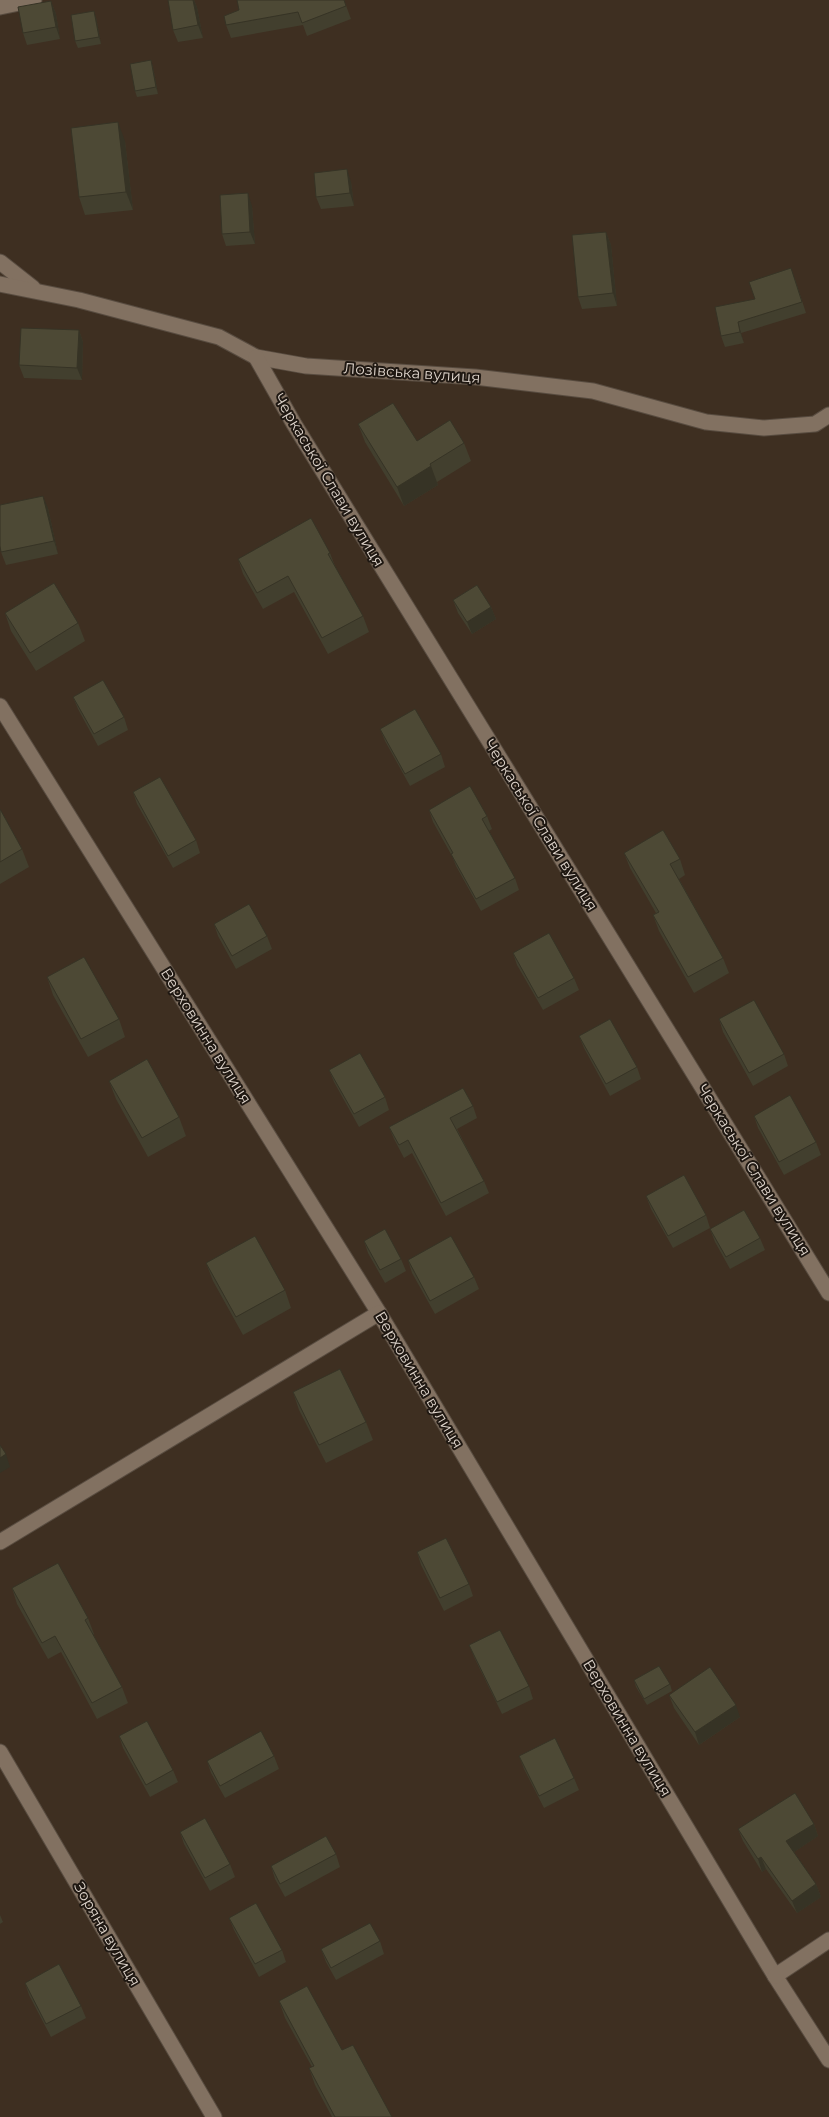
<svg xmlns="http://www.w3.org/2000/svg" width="829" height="2117" font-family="Montserrat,sans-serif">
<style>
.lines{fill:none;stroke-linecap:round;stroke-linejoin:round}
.minor-casing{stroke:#584c40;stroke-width:17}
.minor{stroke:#827161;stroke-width:15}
.wall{fill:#423f2e}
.shaded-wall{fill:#363325}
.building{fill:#4d4935;stroke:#363325}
.labels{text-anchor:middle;stroke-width:4;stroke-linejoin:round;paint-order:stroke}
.street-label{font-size:15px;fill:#ded4cb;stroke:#1f1812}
</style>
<rect width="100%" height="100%" fill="#3e2f21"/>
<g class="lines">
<!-- minor casing -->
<g class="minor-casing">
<g id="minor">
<polyline points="0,7 34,0"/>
<polyline points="0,262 33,288"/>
<polyline points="0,284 79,300 219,337 256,357 306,366 475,377 593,391 706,422 764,428 815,424 829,415"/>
<polyline points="256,357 294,424 829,1293"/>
<polyline points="0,706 379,1313 775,1976 829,2060"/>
<polyline points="0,1542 379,1313"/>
<polyline points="0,1752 214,2117"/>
<polyline points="775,1976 829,1940"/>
</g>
</g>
<!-- minor -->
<use href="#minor" class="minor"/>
</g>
<!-- wall -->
<g class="wall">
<polygon points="168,0 194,0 197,7 203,38 178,42 173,30"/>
<polygon points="344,0 351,19 307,36 303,25 231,38 226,25 239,10"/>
<polygon points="51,1 56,14 60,39 27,45 23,33"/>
<polygon points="96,17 101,44 78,48 75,41"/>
<polygon points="151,60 153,67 158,94 137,97 135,91"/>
<polygon points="125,141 133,210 85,215 79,197"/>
<polygon points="351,182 354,206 321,209 316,197"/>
<polygon points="252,206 255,244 226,246 222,234"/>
<polygon points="606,232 611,245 617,306 582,309 578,297"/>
<polygon points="795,279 806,313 741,333 744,343 725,347 721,336 755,299"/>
<polygon points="79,330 83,342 82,380 24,378 19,365"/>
<polygon points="358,424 417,441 464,443 471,461 437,482 438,485 404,506 365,442"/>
<polygon points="48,508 58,554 6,565 1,552"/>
<polygon points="330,553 335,566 363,616 369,632 328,654 294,592 263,609 243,574 238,559"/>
<polygon points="453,600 491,607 496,619 472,634 458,613"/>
<polygon points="5,613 78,623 85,641 36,671 11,631"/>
<polygon points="73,697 124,717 128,730 98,746 78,709"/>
<polygon points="380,729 441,754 445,767 410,786 385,741"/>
<polygon points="133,792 196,840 200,853 173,868 137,804"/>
<polygon points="0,809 22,849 29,867 0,884"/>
<polygon points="429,810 487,816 492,829 489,831 515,878 519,890 481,911 456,866 452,856 433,822"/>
<polygon points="624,853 680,859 685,875 679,879 723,958 729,973 694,993 659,931 653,915 656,913 630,868"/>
<polygon points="214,924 267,936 272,949 236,969 218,936"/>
<polygon points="513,953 574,978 579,990 543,1010 517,965"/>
<polygon points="47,977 119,1019 125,1037 88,1057 53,995"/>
<polygon points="719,1019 784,1054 788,1066 753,1086 723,1032"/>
<polygon points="579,1036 637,1067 641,1079 610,1096 584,1048"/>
<polygon points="329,1070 385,1097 389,1110 359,1127 334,1082"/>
<polygon points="109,1081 179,1117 186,1136 148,1157 116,1099"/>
<polygon points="473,1106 477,1118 457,1129 484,1181 489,1193 446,1216 412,1153 404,1158 394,1139 389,1127"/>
<polygon points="754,1116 816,1142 821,1155 784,1175 758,1128"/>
<polygon points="646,1196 706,1215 710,1228 673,1248 651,1209"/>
<polygon points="710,1229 760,1238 765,1250 730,1269 715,1242"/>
<polygon points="364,1241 401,1259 406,1271 385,1283 368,1253"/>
<polygon points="408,1260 474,1277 479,1289 435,1314 412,1273"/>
<polygon points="206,1263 285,1290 291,1308 243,1335 213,1281"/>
<polygon points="293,1392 366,1422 373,1440 326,1463 299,1410"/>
<polygon points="417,1552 469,1584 473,1596 444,1611 421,1565"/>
<polygon points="12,1588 88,1618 94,1634 93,1634 122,1687 128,1703 97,1719 61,1652 48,1659 17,1604"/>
<polygon points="469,1645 529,1686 533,1699 502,1714 474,1657"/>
<polygon points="634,1680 670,1684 672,1691 647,1705 636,1687"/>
<polygon points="669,1695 740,1717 699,1745 674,1708"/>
<polygon points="119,1736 173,1770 178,1782 150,1797 123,1748"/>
<polygon points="274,1756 279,1769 225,1798 211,1773 207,1761"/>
<polygon points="519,1756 574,1778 579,1790 544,1808 524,1769"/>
<polygon points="814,1824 818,1836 794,1852 816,1884 821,1897 797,1913 766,1869 762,1872 743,1841 738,1829"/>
<polygon points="180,1832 230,1864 235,1877 210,1891 184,1844"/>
<polygon points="336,1854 340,1867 285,1897 275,1879 271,1866"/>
<polygon points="0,1915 3,1922 0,1924"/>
<polygon points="229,1918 282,1950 286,1962 259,1977 234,1930"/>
<polygon points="380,1941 384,1954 336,1980 326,1962 321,1949"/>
<polygon points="25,1983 81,2006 86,2018 51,2037 29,1995"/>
<polygon points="279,2001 342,2050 392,2117 332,2117 315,2085 309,2068 312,2067 285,2018"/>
</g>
<!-- shaded-wall -->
<g class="shaded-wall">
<polygon points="193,0 194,0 197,7 203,38 198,25"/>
<polygon points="51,1 56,14 60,39 56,27"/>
<polygon points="94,11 96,17 101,44 99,37"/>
<polygon points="151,60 153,67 158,94 156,87"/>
<polygon points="118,122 125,141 133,210 126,192"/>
<polygon points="347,169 351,182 354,206 350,193"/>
<polygon points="248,193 252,206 255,244 250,232"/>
<polygon points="606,232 611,245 617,306 613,293"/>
<polygon points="738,322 741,333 744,343 740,332"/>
<polygon points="79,330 83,342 82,380 77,368"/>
<polygon points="431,466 438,485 404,506 397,487"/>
<polygon points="43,496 48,508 58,554 54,541"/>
<polygon points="491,607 496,619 472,634 467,622"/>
<polygon points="6,1454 10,1467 0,1473 0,1458"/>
<polygon points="736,1705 740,1717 699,1745 695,1732"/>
<polygon points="814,1824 818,1836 791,1854 786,1841"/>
<polygon points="761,1857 766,1869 762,1872 758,1859"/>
<polygon points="816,1884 821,1897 797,1913 792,1901"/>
</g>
<!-- building -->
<g class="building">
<polygon points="168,0 193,0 198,25 173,30"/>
<polygon points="237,0 344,0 346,6 302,23 298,12 226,25 224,16 239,10"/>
<polygon points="51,1 56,27 23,33 18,7"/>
<polygon points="94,11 99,37 75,41 71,15"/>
<polygon points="151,60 156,87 135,91 130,64"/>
<polygon points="118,122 126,192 79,197 71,128"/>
<polygon points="347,169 350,193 316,197 314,173"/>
<polygon points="248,193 250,232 222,234 220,195"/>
<polygon points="606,232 613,293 578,297 572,235"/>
<polygon points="791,268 802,302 738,322 740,332 721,336 715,307 755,299 749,282"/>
<polygon points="21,328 79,330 77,368 19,365"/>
<polygon points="393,403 417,441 450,420 464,443 430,464 431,466 397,487 358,424"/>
<polygon points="43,496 54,541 1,552 0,546 0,505"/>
<polygon points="311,518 330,553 328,554 363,616 322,638 288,576 257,593 238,559"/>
<polygon points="54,583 78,623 30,653 5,613"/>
<polygon points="477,585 491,607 467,622 453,600"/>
<polygon points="103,680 124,717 94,734 73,697"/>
<polygon points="415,709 441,754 405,774 380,729"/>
<polygon points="160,777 196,840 168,856 133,792"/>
<polygon points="470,786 487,816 482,819 515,878 476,899 451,854 453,853 429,810"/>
<polygon points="0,809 22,849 0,862"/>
<polygon points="663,830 680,859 670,864 723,958 688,977 653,915 659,912 624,853"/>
<polygon points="249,904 267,936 232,956 214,924"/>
<polygon points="549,933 574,978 538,998 513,953"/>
<polygon points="84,957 119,1019 81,1039 47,977"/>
<polygon points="754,1000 784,1054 749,1073 719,1019"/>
<polygon points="610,1019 637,1067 606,1084 579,1036"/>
<polygon points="360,1053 385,1097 354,1114 329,1070"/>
<polygon points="147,1059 179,1117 142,1138 109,1081"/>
<polygon points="463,1088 473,1106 450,1118 484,1181 441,1203 408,1140 399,1145 389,1127"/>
<polygon points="790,1095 816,1142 779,1162 754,1116"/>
<polygon points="684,1175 706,1215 668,1236 646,1196"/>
<polygon points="744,1210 760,1238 726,1257 710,1229"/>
<polygon points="385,1229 401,1259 380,1270 364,1241"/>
<polygon points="255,1236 285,1290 236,1317 206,1263"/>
<polygon points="451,1236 474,1277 430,1301 408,1260"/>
<polygon points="340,1369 366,1422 319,1445 293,1392"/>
<polygon points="0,1445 6,1454 0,1458"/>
<polygon points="446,1538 469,1584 440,1598 417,1552"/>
<polygon points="58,1563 88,1618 85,1620 122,1687 92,1703 55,1636 42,1643 12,1588"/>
<polygon points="500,1630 529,1686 497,1702 469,1645"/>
<polygon points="659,1666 670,1684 644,1699 634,1680"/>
<polygon points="710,1667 736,1705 695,1732 669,1695"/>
<polygon points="147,1721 173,1770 146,1785 119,1736"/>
<polygon points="261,1731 274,1756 220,1786 207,1761"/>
<polygon points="555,1738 574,1778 539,1796 519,1756"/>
<polygon points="795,1793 814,1824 786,1841 816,1884 792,1901 761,1857 758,1859 738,1829"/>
<polygon points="205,1818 230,1864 205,1878 180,1832"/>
<polygon points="326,1836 336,1854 280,1884 271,1866"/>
<polygon points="256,1903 282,1950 255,1964 229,1918"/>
<polygon points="370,1923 380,1941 331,1968 321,1949"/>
<polygon points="59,1964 81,2006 46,2024 25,1983"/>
<polygon points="307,1986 342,2050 353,2045 392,2117 335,2117 309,2068 314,2066 279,2001"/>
</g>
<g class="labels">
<!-- street labels -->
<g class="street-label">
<text transform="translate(412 373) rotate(4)" y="5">Лозівська вулиця</text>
<text transform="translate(329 480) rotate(59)" y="5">Черкаської Слави вулиця</text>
<text transform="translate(541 825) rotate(58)" y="5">Черкаської Слави вулиця</text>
<text transform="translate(206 1036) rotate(58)" y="5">Верховинна вулиця</text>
<text transform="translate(754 1170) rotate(58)" y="5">Черкаської Слави вулиця</text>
<text transform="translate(419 1380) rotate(59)" y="5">Верховинна вулиця</text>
<text transform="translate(627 1728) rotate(59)" y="5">Верховинна вулиця</text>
<text transform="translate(107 1934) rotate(60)" y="5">Зоряна вулиця</text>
</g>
</g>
</svg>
